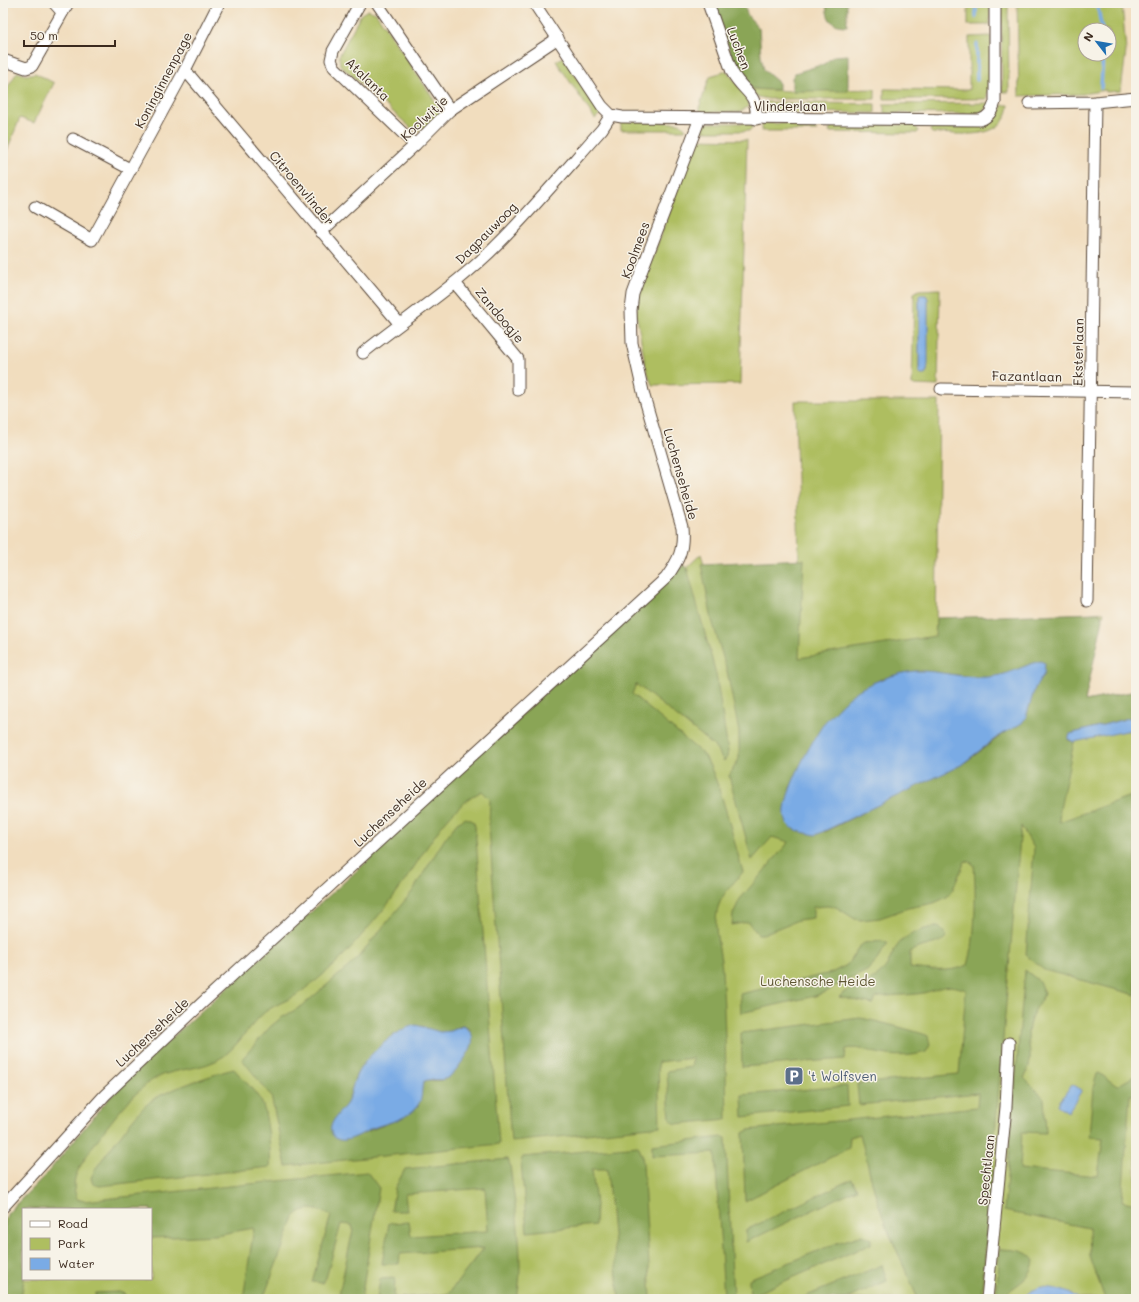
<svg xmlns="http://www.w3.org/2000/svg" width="1139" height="1302" font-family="Mali,sans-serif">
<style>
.green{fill:#aebe60;stroke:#74743f;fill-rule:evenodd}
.forest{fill:#8aa556;stroke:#62683a;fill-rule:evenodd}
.water{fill:#7aabe5;stroke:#5a6a82}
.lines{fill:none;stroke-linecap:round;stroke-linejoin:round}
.stream{stroke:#7aabe5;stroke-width:3.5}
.street-casing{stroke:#564536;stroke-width:13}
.street{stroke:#fff;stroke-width:11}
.labels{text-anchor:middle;stroke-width:3;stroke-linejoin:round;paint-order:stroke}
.street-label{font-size:13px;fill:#3b2a1e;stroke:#f7f3e8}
.park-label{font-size:13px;fill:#5e5632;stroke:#f7f3e8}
.service-label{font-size:13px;fill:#4e5e75;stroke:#f7f3e8;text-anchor:start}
</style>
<rect width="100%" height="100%" fill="#f7f3e8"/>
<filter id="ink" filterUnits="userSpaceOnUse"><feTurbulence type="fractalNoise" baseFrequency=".025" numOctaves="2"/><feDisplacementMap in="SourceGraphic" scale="8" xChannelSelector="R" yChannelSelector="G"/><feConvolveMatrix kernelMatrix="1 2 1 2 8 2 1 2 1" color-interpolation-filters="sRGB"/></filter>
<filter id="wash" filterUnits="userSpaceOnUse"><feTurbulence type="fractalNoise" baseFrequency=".012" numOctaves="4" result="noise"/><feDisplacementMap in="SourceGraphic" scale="16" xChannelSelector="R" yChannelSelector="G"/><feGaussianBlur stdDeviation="0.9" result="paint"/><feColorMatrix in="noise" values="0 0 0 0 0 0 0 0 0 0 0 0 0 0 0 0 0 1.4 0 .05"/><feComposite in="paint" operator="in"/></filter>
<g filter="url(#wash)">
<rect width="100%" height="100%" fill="#f1ddbe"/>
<!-- green -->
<g class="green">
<rect x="968" y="3" width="22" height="22"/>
<polygon points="1001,3 1008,3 1009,92 1002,92"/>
<path d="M1017,3H1122L1126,51L1121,91L1106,92V90L1083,94L1019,96ZM1085,30H1109V54H1085Z"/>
<path d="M368,10L376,13L441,110L440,114C432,123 422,136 410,127L340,65L339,56L361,14Z"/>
<polygon points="991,36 991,92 987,92 987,99 884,99 884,89 969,90 969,37"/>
<polygon points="563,57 601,113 595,119 556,61"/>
<polygon points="727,71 747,97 749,106 740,112 700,112 699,108 710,76"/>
<polygon points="17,72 26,75 35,73 54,83 34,123 20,118 3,160 3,95"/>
<polygon points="744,86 753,89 792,91 875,89 875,99 768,99 758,97"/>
<polygon points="764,102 875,104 875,113 771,112 764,110"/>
<polygon points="990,103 983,111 973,114 884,113 884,104"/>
<path d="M1002,105H1009C1005,143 958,133 932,133L930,131L933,127L939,125C960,125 997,134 1002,105Z"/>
<polygon points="621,121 680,123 686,129 685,130 621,130"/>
<polygon points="708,123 752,123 752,128 749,131 701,131 700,130 703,125"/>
<polygon points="762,123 810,124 817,131 761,131"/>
<polygon points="837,124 911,125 916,127 919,131 917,133 829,132 831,126"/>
<polygon points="696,139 747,140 740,384 652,385 646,368 636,313 641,289"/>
<path d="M940,289L938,386L912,385L914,293L919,290ZM926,295L928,299L927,371L919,372V296Z"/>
<path d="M795,401H939L936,629L1104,612L1082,702L1136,691V1299H3V1219L11,1215L12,1208L680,570L681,573L701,554L734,675L804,559L799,560ZM23,1209H151V1279H23Z"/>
</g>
<!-- forest -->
<g class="forest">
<path d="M713,3H743L748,16L759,28L761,56L764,70L779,83V90C765,89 749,92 740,80Z"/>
<path d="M826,3H847V26C830,26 827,19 826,3Z"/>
<polygon points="848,55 848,91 792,91 792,78 795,73 824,64 834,56"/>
<path d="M804,559L799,658L935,636L936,618L1097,613L1102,615L1103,619L1085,701L1136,691V716L1070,734L1068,740L1074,742L1060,809L1059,822L1136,794V995L1044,970L1026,955L1034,848L1021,826L981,1299H918L886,1226L874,1190L860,1134L850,1137L849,1148L745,1201L743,1133L748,1130L977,1107L978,1093L859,1105L857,1084L959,1074L966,990C946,982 941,989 923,993C907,996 891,994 876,998L873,1004L839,997L843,993C853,987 867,983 876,977C896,963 887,942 919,931C924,929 931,927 937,927C942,928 946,932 946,937C941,945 919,945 910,952V968C929,970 951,973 968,965C976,940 976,892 974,865L970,862L965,861L953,889L947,897L934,903L908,908L880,918L861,920L855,919L836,907L827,906L813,907V918L798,920L763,934H758L748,922L732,925L733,914L740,899L789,842L772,837L752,860L729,776L739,759V732L727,671L712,620L701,564ZM916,671L986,678L999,676L1014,671L1044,674L1035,687L1026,717L975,755L961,765L902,792L825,832L789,790L808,751L825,723L850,696L881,679Z"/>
<path d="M683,565L687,568L716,674L728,751L727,757L724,761L714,746L636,684L632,694L705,756C723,789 732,836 743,872C732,885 720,895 717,912C713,931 721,951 722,970C725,1020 726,1069 727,1119L676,1124L670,1120L667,1071L691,1067L693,1058L658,1062L660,1126L511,1142L489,826L490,799L482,791C442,812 425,854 399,889C388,905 374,921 361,936C344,956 324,976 302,991C291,1000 277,1003 265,1012C250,1025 240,1043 224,1056C203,1071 177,1067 156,1078C133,1089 86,1151 76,1175C73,1183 74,1191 77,1199L84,1201L367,1172L379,1188L361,1299H338L353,1230L352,1225L341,1224L326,1278L322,1283L312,1282L331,1215C317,1209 305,1205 294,1217L263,1299H243L254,1228L215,1235L151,1238V1209H23L24,1279L21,1299H3V1235L7,1214L48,1172L109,1098L157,1051L373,856L458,772Z"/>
<path d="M466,818L473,821L475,826L499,1144L286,1166L271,1096L242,1059L270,1027L281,1018L302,1006L354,962L412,892L444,840L457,823ZM422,1026C432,1031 440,1034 451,1031C455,1029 458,1026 463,1026L470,1029C464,1049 463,1071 441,1080C435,1082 429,1078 423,1082L418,1106L412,1111L402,1118L345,1140L331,1128L348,1102L356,1075L363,1065L394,1035Z"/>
<polygon points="882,941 888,943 877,960 867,971 835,986 828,991 815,996 741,1013 740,994 831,973 847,965 858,948 864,943"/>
<path d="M1025,970L1039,981L1044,994C1039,1004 1031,1015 1029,1026C1025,1048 1037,1055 1024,1078L1044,1098L1046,1133L1022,1132L1020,1169L1098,1176L1103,1138L1089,1137L1093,1088L1097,1074L1099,1073L1117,1086L1136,1075V1095H1130L1122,1201L1136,1204V1299H1105L1090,1257L1089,1228L1004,1211Z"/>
<path d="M860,1018C868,1019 921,1032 928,1036L930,1045L926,1052C912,1056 897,1057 882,1054C869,1052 859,1046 846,1049L845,1059L742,1067L741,1033Z"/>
<path d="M234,1069C242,1078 257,1093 262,1103C267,1114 272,1155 270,1167L100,1186L93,1184L91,1178C96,1166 105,1156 113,1145C125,1130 136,1113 151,1101C164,1091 217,1073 234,1069Z"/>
<polygon points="847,1086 848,1106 743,1117 742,1095"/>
<polygon points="723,1137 726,1138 733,1299 721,1299 724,1298 715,1153 652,1156 652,1145"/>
<polygon points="638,1146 642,1155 643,1164 651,1299 619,1299 607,1169 592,1169 596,1205 595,1225 527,1232 521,1161 523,1157"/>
<path d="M508,1159L510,1165C515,1209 525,1255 517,1299H377L380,1279L395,1278L394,1298L448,1294L484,1248L400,1254L399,1264H382L389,1223L409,1222L411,1236L488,1231L485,1188L405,1194L407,1211H391L395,1188L405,1169Z"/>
<polygon points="852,1179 857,1189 746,1242 746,1230"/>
<polygon points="863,1235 871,1239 871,1244 750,1296 749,1279 837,1243"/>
<path d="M1000,1249C1013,1250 1027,1249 1034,1261C1031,1282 1012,1285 1001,1299H996Z"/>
<polygon points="882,1265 887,1281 846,1299 799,1299"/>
<polygon points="119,1292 125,1294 125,1299 95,1299 96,1293"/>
</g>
<!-- water -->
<g class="water">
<polygon points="919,295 926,295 928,299 928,364 927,371 925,375 921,375 919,372"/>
<path d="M1040,661L1045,663L1044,674L1035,688L1026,717L1022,723L996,738L961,765L816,835C807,833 794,832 788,824C773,808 814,737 825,722C832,714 840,705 848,698C857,690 869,684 880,680C891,676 903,672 915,671C939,670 964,679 988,677C1007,676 1022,666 1040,661Z"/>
<polygon points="1136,716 1136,729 1074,742 1068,739 1070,734"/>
<path d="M416,1025L440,1032L451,1031L463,1026C480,1035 471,1050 462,1062C457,1068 454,1074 447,1078C439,1082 430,1077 423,1082C421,1090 423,1098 418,1105C408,1120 388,1122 373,1128C364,1132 355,1139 345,1140C340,1141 335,1139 332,1134C326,1124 342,1111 347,1103C352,1094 352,1083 357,1074C365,1057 397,1028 416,1025Z"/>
<polygon points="1072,1084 1082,1090 1068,1112 1057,1105"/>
<path d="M1041,1287C1055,1288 1067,1290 1079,1299H1022L1031,1291Z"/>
</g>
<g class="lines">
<!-- stream -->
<g class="stream">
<polyline points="976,3 976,17"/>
<polyline points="1097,3 1102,30"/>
<polyline points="977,44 977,80"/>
<polyline points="1101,88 1103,54"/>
</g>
</g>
</g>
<g filter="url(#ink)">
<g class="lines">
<!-- street casing -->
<g class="street-casing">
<g id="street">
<polyline points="54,3 62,12"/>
<polyline points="360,3 333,51 331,60 334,67 415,145"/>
<polyline points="377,3 450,110"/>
<path d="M534,3L602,106L611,115L622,117L980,120C989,117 992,111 995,102V3"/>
<path d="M708,3L732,72C743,93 758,92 756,119"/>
<polyline points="3,60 26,68 32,66 68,3"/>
<polyline points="185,70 399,323"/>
<polyline points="1029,103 1095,102 1136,98"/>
<polyline points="73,139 130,169"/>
<polyline points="35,207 92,240 185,70 219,3"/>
<polyline points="321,232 415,145 450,110 558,38"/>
<polyline points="455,283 518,359 518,390"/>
<path d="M363,353C410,315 462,282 504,238C538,203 570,165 602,129L611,115"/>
<polyline points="941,389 1136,392"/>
<polyline points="1087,601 1095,102"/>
<path d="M3,1207L105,1095L201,1004L666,578C679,560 684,550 682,527L644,396L632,343L631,310L633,294L640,275L700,118"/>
<polyline points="987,1299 1006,1107 1009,1043"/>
</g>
</g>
<!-- street -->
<use href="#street" class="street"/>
</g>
</g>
<!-- icons -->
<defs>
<g id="parking-square" transform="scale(1)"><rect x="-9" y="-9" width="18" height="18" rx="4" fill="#5c6f8a" stroke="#f7f3e8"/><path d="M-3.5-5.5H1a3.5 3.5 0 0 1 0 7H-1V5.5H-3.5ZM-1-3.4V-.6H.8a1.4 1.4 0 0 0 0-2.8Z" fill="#fff"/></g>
</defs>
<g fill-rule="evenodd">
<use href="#parking-square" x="794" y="1076"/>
</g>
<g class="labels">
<!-- street labels -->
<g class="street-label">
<text transform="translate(739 48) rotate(69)" y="5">Luchen</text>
<text transform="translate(368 79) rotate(44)" y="5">Atalanta</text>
<text transform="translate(163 80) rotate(-62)" y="5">Koninginnenpage</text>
<text x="790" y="111">Vlinderlaan</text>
<text transform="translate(424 118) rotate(-43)" y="5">Koolwitje</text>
<text transform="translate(302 188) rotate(50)" y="5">Citroenvlinder</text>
<text transform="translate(486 233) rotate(-45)" y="5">Dagpauwoog</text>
<text transform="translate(635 250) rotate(-70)" y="5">Koolmees</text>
<text transform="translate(500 315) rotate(50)" y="5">Zandoogje</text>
<text transform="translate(1078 352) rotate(-89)" y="5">Eksterlaan</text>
<text transform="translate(1027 376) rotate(1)" y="5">Fazantlaan</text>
<text transform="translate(681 474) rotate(74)" y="5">Luchenseheide</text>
<text transform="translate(390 812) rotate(-43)" y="5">Luchenseheide</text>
<text transform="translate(152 1032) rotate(-43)" y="5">Luchenseheide</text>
<text transform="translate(986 1170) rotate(-84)" y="5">Spechtlaan</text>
</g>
<!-- park labels -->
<g class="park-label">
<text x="818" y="986">Luchensche Heide</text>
</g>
<!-- service labels -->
<g class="service-label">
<text x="808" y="1081">'t Wolfsven</text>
</g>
</g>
<!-- margin -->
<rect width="1139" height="1302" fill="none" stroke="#f7f3e8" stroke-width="16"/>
<!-- legend -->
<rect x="22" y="1208" width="130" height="72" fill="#f7f3e8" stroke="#aca397"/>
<rect x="30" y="1221" width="20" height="6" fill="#ffffff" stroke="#aca397"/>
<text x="58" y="1228" font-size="12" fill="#3b2a1e">Road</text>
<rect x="30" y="1238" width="20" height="12" fill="#aebe60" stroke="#aca397"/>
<text x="58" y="1248" font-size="12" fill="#3b2a1e">Park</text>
<rect x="30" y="1258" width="20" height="12" fill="#7aabe5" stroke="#aca397"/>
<text x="58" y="1268" font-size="12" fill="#3b2a1e">Water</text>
<!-- north arrow -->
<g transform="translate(1097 42) rotate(301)"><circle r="19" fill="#f7f3e8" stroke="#aca397"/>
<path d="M0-3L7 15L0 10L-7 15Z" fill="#1f6fb2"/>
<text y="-6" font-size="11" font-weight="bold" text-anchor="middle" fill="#3b2a1e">N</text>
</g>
<!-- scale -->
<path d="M24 40v6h91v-6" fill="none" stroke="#3b2a1e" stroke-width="2"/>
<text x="30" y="40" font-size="12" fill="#3b2a1e" stroke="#f7f3e8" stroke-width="3" paint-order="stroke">50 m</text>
</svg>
